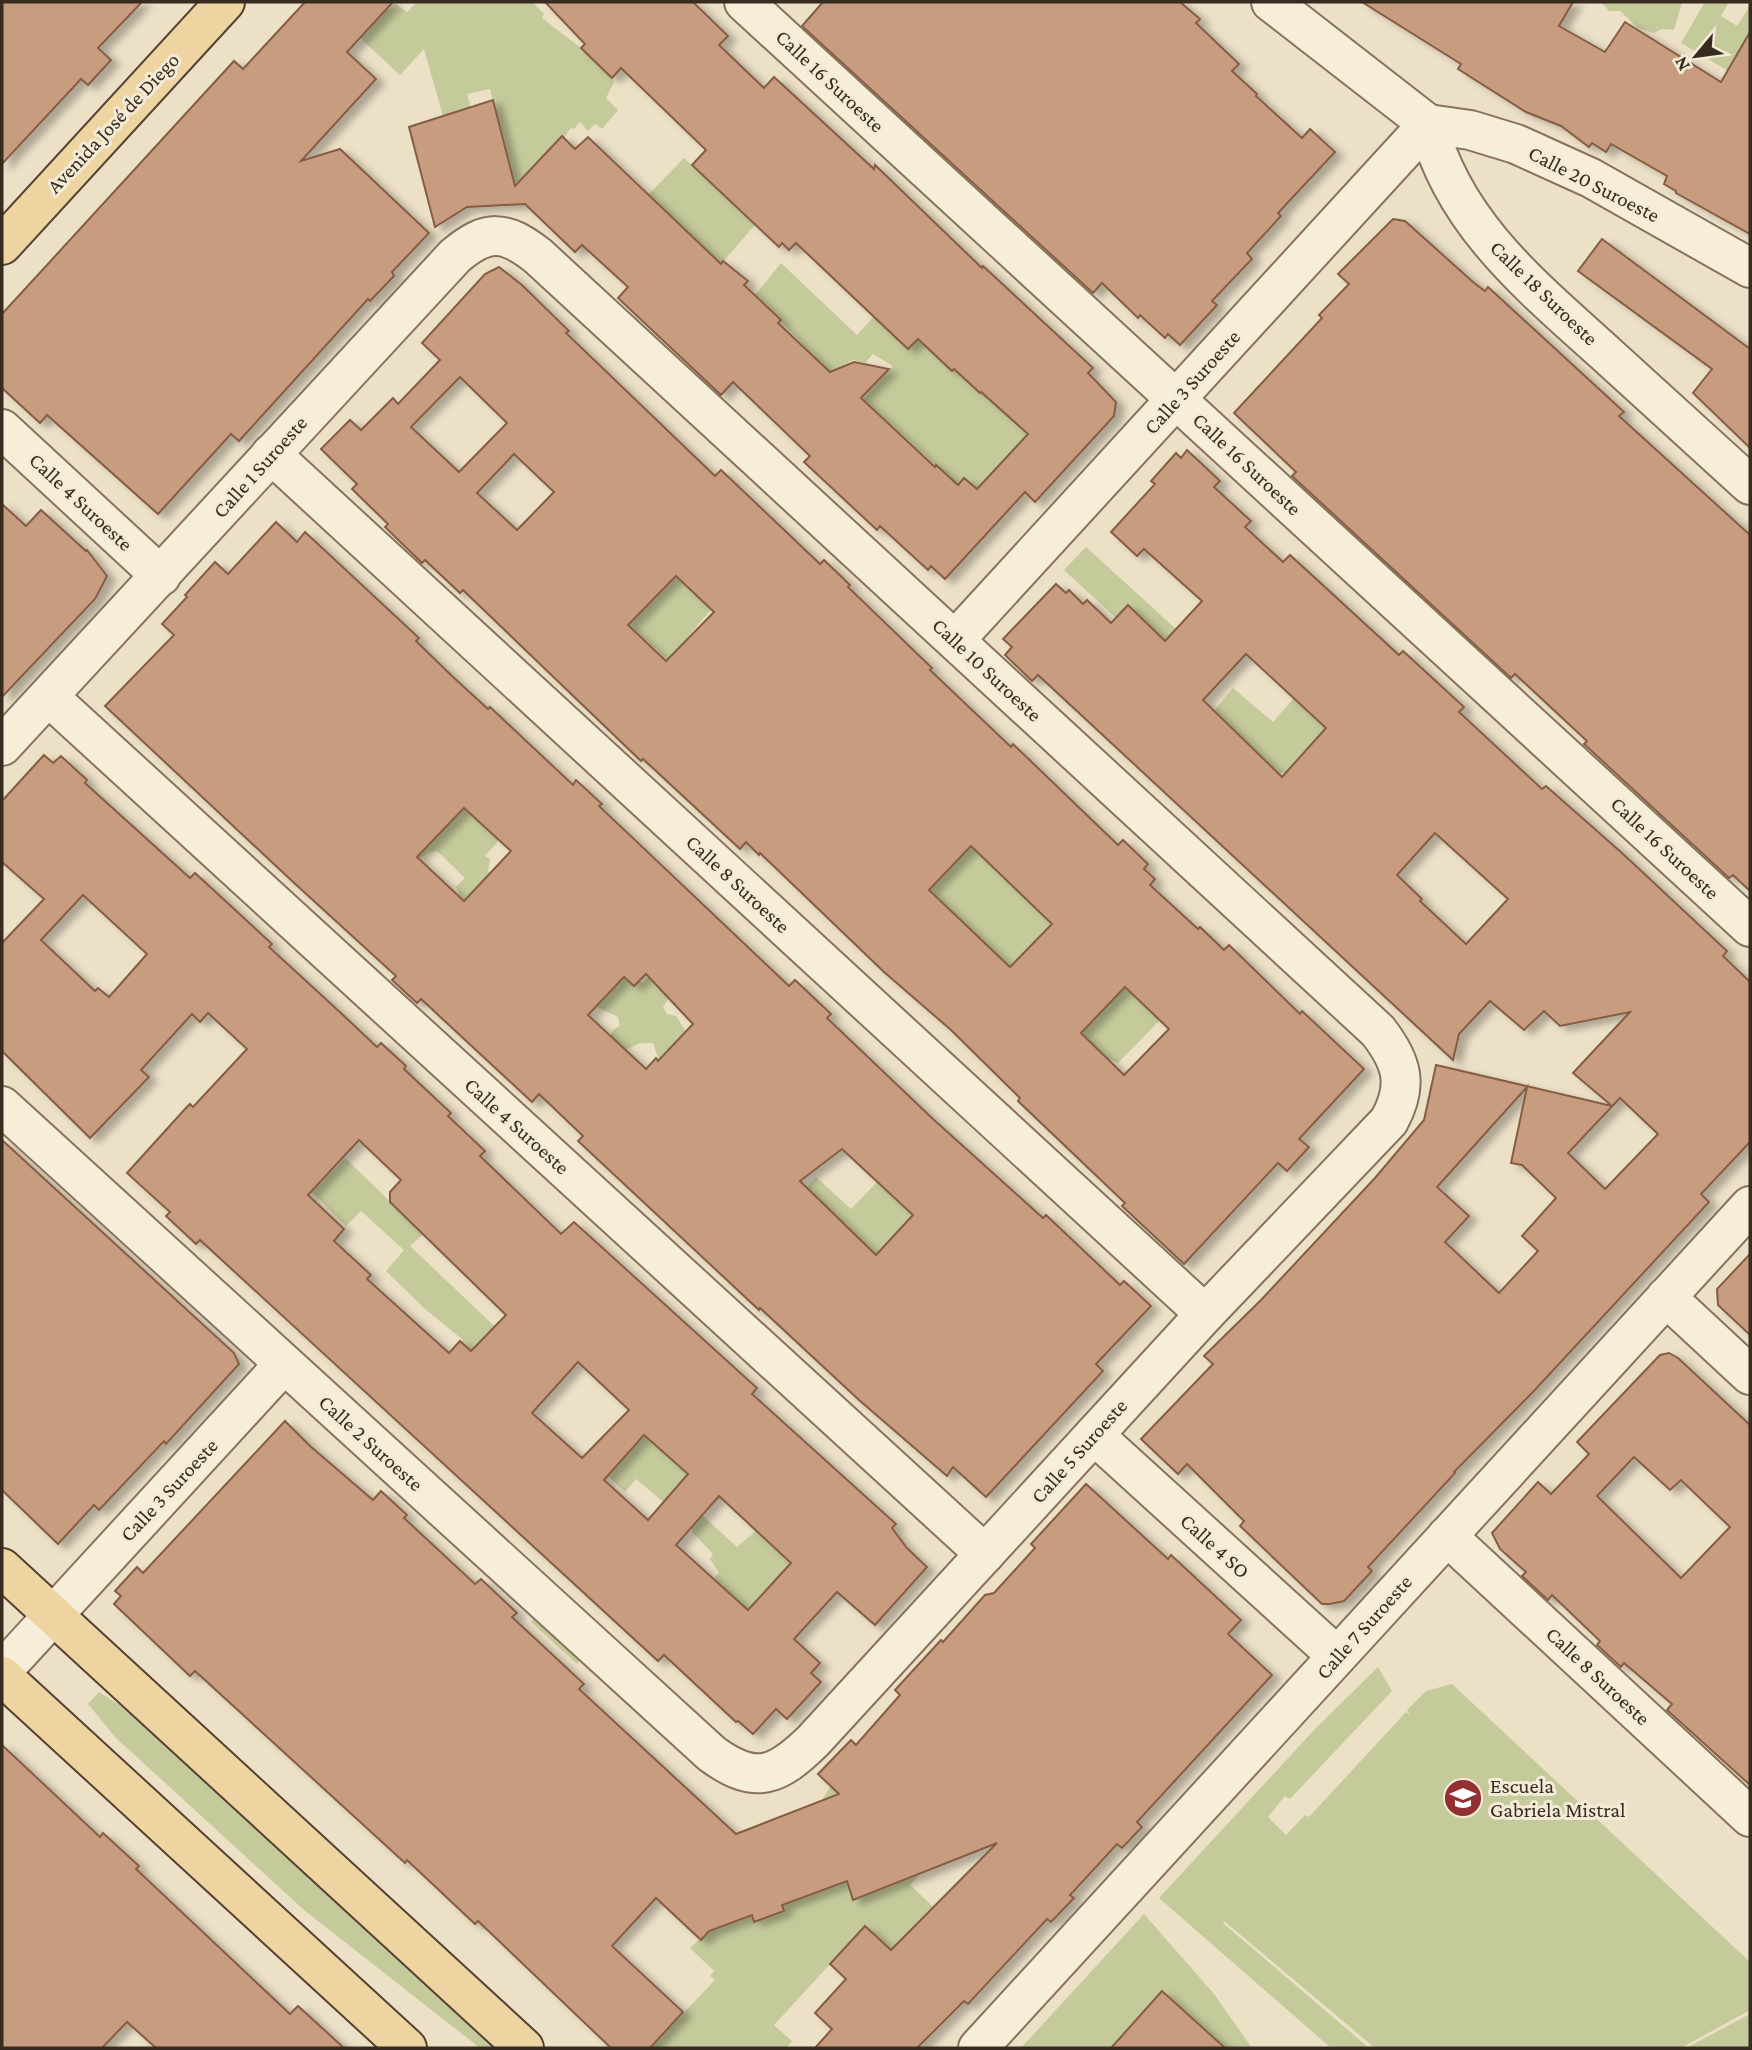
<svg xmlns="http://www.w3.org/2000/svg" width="1752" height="2050" font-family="'Crimson Pro',serif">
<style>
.green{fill:#c5ca9b}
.building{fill:#c89c7f;stroke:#855d44;stroke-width:2;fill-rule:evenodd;filter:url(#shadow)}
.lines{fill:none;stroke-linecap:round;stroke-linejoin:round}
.minor-casing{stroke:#87725d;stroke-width:42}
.major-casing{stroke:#554131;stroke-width:42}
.minor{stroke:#f7eeda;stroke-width:38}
.major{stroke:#edd4a1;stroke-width:38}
.labels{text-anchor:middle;stroke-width:6;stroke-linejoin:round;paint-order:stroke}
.street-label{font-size:21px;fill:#382b20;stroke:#f4ebd6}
.poi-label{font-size:21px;fill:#382b20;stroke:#f4ebd6;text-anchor:start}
</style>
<defs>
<filter id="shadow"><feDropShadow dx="8" dy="4.5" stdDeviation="3.5" flood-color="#0004"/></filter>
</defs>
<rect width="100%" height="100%" fill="#ece0c7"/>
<!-- green -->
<g class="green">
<polygon points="393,2 407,12 417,2 532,2 544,14 542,18 581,48 612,78 614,82 606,98 618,110 602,129 595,124 588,131 580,122 574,129 571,128 564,138 562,136 518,183 514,181 490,89 467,94 471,108 443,116 424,49 400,75 347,26 379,17"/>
<polygon points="1601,2 1682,2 1674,30 1662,29 1654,33 1638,28 1620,11 1609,11"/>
<polygon points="1705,2 1729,2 1721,16 1737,26 1750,6 1750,32 1747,38 1750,41 1750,84 1681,43"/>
<polygon points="684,158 719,190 768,210 721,264 647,196"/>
<polygon points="781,263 857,335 888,301 928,348 952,371 954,369 1028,434 978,490 964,478 958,485 863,399 893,366 873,354 865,363 853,360 830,372 755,295"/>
<polygon points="1086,547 1198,649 1185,670 1128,605 1116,618 1064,570"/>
<polygon points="676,576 690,590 694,586 715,605 668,660 629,625"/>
<polygon points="1233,688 1273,722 1294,698 1329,730 1320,769 1302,754 1286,772 1278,773 1214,711"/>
<polygon points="365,770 438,835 464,808 501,838 485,856 490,859 488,871 495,878 466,901 459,894 456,887 465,878 437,851 430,852 414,862"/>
<polygon points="954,829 1013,887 1062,907 1049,921 1062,934 1171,1009 1118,1063 1107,1058 1081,1033 1088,1026 1049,966 1029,948 1005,973 974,932 930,890 957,862 940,843"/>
<polygon points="652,973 670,996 663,1007 667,1014 676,1016 686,1032 660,1063 653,1043 640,1043 625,1050 610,1036 613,1030 620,1026 618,1017 593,1005 624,977 634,986 639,981 643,983"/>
<polygon points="345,1158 424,1234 410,1246 510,1341 497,1375 455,1350 463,1340 425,1309 386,1271 404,1250 361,1211 346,1226 312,1192"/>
<polygon points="816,1177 851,1209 877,1182 914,1215 872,1260 795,1200"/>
<polygon points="646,1435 694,1480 698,1477 720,1498 702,1515 737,1547 756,1531 792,1562 783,1649 723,1588 715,1577 719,1573 710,1559 713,1554 692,1532 692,1526 636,1479 625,1492 607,1475"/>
<polygon points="534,1618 580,1660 577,1664 531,1622"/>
<polygon points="1378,1667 1392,1691 1290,1799 1285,1796 1268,1817 1286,1835 1305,1815 1309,1817 1406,1712 1411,1716 1407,1710 1426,1691 1452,1684 1750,1962 1750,2010 1681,2048 1375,2048 1224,1921 1223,1923 1369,2048 1331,2048 1159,1898 1315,1729"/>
<polygon points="99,1692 132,1713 496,2048 480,2048 304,1910 116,1738 88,1704"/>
<polygon points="831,1786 923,1871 910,1885 939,1912 891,1950 865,1926 774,2025 792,2041 786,2048 650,2048 715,1980 710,1976 714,1971 690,1948 716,1924 752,1915 755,1922 784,1911 782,1905 847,1881 853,1900 873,1892 858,1851 819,1804"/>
<polygon points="1144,1914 1214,1994 1252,2048 1225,2048 1162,1992 1111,2048 1021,2048"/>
<polygon points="1750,2014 1750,2048 1686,2048"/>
</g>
<!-- building -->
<g class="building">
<polygon points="2,2 142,2 98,48 111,60 88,85 81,79 2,164"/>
<polygon points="305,2 393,2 347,52 376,79 301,161 340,149 429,233 392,272 394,276 370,301 368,299 239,441 231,434 158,514 47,415 40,423 2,388 2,314 234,61 243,69"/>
<polygon points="545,2 693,2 728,36 719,45 764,88 774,77 874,169 875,165 982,268 983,266 1093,368 1088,373 1116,402 1114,416 1035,502 1025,492 945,579 931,566 928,570 880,526 877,530 804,462 810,456 733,382 721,395 618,298 628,287 582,245 575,252 525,204 467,207 435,227 409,127 493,100 515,186 562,136 575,149 588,137 721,264 723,261 748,281 744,285 781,320 778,323 830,372 854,362 889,369 861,398 935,467 936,465 958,485 964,478 977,489 1028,434 981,392 980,393 954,369 952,371 918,339 908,349 796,243 789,250 782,243 779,247 692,165 706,150 621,68 612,78 581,48 585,44"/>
<polygon points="823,2 1180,2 1200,19 1196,23 1239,64 1232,71 1257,94 1256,96 1302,138 1310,129 1335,152 1278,213 1281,216 1247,253 1252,259 1212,301 1217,305 1180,345 1168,334 1165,338 1140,315 1138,318 1102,283 1093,293 802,26"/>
<polygon points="1362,2 1573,2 1559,26 1605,52 1625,22 1721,82 1750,32 1750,234 1676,193 1676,191 1664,184 1667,176 1611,144 1606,152 1592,143 1589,147 1561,126 1526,112 1458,69 1461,64"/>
<polygon points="1393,219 1405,221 1473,282 1485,291 1488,287 1624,412 1619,416 1750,535 1750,891 1733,875 1729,878 1584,744 1587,741 1515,674 1511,678 1292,476 1296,472 1234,413 1322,318 1319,315 1349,284 1338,274"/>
<polygon points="1602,239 1750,349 1750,448 1693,393 1712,369 1578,271"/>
<path d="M499,267L522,285L569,331L566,333L715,476L721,470L820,564L824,560L850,585L848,587L932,668L930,670L1011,747L1013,744L1118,845L1123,840L1148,864L1144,869L1155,879L1150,885L1198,929L1200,927L1224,950L1229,945L1300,1014L1302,1011L1364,1069L1299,1139L1309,1147L1287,1171L1278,1163L1184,1264L1122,1206L1125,1203L1018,1101L1020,1098L951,1030L884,972L760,853L759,855L746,842L740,849L643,759L641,761L463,590L460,593L425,560L422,563L385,527L388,524L352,489L357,484L321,449L350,420L361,430L393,398L398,404L440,360L422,343L485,274ZM460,377L507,423L459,472L411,427ZM514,454L554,492L517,530L477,493ZM676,576L714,612L666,661L628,625ZM971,846L1052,924L1010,967L929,890ZM1125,987L1169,1029L1124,1075L1081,1033Z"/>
<path d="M1187,450L1220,481L1214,487L1251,521L1245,527L1283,562L1290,555L1399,655L1403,651L1464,707L1459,712L1542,789L1546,786L1622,853L1727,951L1723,956L1750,982V1142L1701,1194L1709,1202L1533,1392L1454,1472L1455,1473L1368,1567L1372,1571L1344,1601L1330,1604H1322L1240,1526L1244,1521L1187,1464L1178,1474L1141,1439L1213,1364L1204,1356L1261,1300L1375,1178L1424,1120L1436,1065L1612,1106L1573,1073L1630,1012L1560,1026L1544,1011L1524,1030L1490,1001L1459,1034L1453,1060L1038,675L1032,681L1005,655L1012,647L1003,639L1056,584L1066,593L1069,590L1083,604L1087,600L1111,623L1128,605L1165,641L1202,601L1144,549L1137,556L1111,532L1155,484L1151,481L1176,453L1181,458ZM1246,654L1326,728L1282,777L1203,700ZM1435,833L1508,899L1466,944L1420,901L1422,899L1397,875ZM1527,1087L1511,1163L1522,1165L1556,1198L1522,1236L1538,1251L1499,1293L1445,1242L1469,1216L1437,1187ZM1620,1098L1658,1134L1605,1189L1568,1153Z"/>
<polygon points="2,504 26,526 41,510 86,551 87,550 107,576 95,599 2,697"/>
<path d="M276,522L297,542L305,532L419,638L416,641L452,676L488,709L490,707L573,785L576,780L602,804L599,806L789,986L795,980L831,1014L827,1018L933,1119L1043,1218L1046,1215L1120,1285L1124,1281L1151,1306L1096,1364L1103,1371L986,1497L953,1467L947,1476L859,1400L760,1308L759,1310L578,1141L583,1136L539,1094L532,1102L421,999L417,1003L392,980L396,976L292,881L105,706L174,635L162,624L187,597L185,595L215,562L228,574ZM464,808L511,851L464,901L417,857ZM646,974L693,1024L658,1061L656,1058L646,1069L588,1015L624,977L634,986ZM842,1149L913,1215L876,1255L800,1181Z"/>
<path d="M44,755L53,763L61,756L87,780L85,783L190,878L195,873L272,944L269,947L342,1014L377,1047L381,1043L406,1066L404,1069L451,1113L448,1116L485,1151L480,1156L561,1234L574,1222L757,1388L752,1394L896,1524L892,1528L907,1548L927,1567L875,1625L837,1592L794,1639L820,1663L811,1673L821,1682L787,1719L776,1709L753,1734L738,1721L736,1722L664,1655L658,1661L200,1240L196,1244L166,1216L170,1212L127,1173L185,1109L190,1104L193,1107L247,1049L208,1013L200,1022L192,1014L141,1070L149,1077L90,1138L2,1051V943L44,899L2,862V801ZM83,895L147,954L109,997L98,988L95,991L41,940ZM359,1140L401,1180L390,1192V1202L506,1315L471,1351L460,1341L449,1353L367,1279L371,1275L334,1241L344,1229L308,1195ZM578,1362L629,1410L582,1458L532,1413ZM644,1435L688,1474L648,1520L604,1480ZM719,1496L791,1563L748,1610L676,1545Z"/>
<polygon points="2,1140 234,1353 239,1364 166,1444 164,1441 99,1510 94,1505 58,1544 2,1490"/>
<polygon points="1750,1254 1750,1335 1718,1305 1717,1289"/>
<path d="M1669,1353L1678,1358L1750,1425V1785L1667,1710L1672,1704L1624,1663L1621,1667L1597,1645L1600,1641L1552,1595L1548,1600L1522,1576L1526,1572L1500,1549L1492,1533L1538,1482L1551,1494L1589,1454L1577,1442L1660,1355ZM1634,1457L1670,1490L1681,1480L1730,1527L1681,1578L1597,1496Z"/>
<polygon points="285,1421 310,1446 373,1500 381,1491 407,1515 404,1518 475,1584 481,1579 517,1613 512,1617 584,1684 579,1689 736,1834 839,1794 818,1774 851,1740 856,1745 900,1695 895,1690 941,1640 943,1642 985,1595 994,1593 1035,1548 1031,1544 1086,1484 1168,1559 1171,1555 1241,1620 1228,1634 1272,1675 1137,1822 1142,1827 1122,1848 1117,1844 1070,1895 1074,1898 1051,1922 1047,1919 968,2004 964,2001 917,2048 815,2048 832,2029 815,2013 846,1979 830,1964 865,1926 891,1950 997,1843 853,1900 847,1881 782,1905 784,1911 754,1922 752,1915 709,1931 701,1940 656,1898 612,1946 683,2012 650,2048 611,2048 478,1921 475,1924 407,1860 405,1863 195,1671 190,1676 114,1604 121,1596 115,1591 137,1567 143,1573"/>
<polygon points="2,1745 100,1837 103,1833 139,1866 136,1869 290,2014 298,2006 344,2048 156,2048 127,2022 102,2048 2,2048"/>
<polygon points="1162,1991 1225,2048 1111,2048"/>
</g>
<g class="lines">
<!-- minor casing -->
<g class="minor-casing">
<g id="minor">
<polyline points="744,2 1750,927"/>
<path d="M1271,2L1428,124C1453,223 1532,287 1604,352C1653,397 1702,441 1750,485"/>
<polyline points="2,429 161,576"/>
<polyline points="271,454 1205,1314"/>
<polyline points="955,640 1428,124 1470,130 1516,144 1591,178 1750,268"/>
<polyline points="49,697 985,1554"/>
<path d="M2,746L455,256C487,229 505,230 538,256L1378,1031C1402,1062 1409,1085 1389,1121L1205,1314L813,1741C777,1776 756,1786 712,1754L2,1106"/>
<polyline points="1666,1297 1750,1375"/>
<polyline points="1094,1435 1337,1656"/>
<polyline points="1447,1536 1750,1817"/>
<polyline points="2,1671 284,1364"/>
<polyline points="978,2048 1750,1206"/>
</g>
</g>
<!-- major casing -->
<g class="major-casing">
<g id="major">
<polyline points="2,245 225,2"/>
<polyline points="2,1568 524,2048"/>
<polyline points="2,1676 407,2048"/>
</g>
</g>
<!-- minor -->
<use href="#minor" class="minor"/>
<!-- major -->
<use href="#major" class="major"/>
</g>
<!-- icons -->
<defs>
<g id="school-disc" transform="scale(2.0125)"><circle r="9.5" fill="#923033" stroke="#f4ebd6"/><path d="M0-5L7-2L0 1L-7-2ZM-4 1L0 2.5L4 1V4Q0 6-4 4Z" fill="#fff"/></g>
</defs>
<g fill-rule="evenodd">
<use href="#school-disc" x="1463" y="1798"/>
</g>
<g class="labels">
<!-- street labels -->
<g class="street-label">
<text transform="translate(830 81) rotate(43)" y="7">Calle 16 Suroeste</text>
<text transform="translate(113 123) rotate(-47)" y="7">Avenida José de Diego</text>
<text transform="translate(1594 184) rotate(27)" y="7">Calle 20 Suroeste</text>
<text transform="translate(1544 293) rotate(44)" y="7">Calle 18 Suroeste</text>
<text transform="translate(1192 382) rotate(-48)" y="7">Calle 3 Suroeste</text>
<text transform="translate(1247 464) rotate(43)" y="7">Calle 16 Suroeste</text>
<text transform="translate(260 467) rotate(-48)" y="7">Calle 1 Suroeste</text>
<text transform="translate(81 502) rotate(43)" y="7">Calle 4 Suroeste</text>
<text transform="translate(987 670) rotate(43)" y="7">Calle 10 Suroeste</text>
<text transform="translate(1665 848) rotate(43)" y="7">Calle 16 Suroeste</text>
<text transform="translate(738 884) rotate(43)" y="7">Calle 8 Suroeste</text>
<text transform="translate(517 1126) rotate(42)" y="7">Calle 4 Suroeste</text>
<text transform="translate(371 1443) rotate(42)" y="7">Calle 2 Suroeste</text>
<text transform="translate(1079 1451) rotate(-48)" y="7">Calle 5 Suroeste</text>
<text transform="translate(169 1490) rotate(-47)" y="7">Calle 3 Suroeste</text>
<text transform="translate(1215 1546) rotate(42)" y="7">Calle 4 SO</text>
<text transform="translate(1364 1627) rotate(-48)" y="7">Calle 7 Suroeste</text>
<text transform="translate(1598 1676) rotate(43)" y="7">Calle 8 Suroeste</text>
</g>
<!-- poi labels -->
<g class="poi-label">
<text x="1490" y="1793">Escuela<tspan x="1490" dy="24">Gabriela Mistral</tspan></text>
</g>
</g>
<!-- border -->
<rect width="1752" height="2050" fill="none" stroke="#382b20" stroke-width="7"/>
<!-- north arrow -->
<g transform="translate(1696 56) rotate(241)" stroke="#f4ebd6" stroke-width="5" paint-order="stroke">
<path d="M0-5L12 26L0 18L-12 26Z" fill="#382b20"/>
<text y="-10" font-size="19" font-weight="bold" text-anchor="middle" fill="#382b20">N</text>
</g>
</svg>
